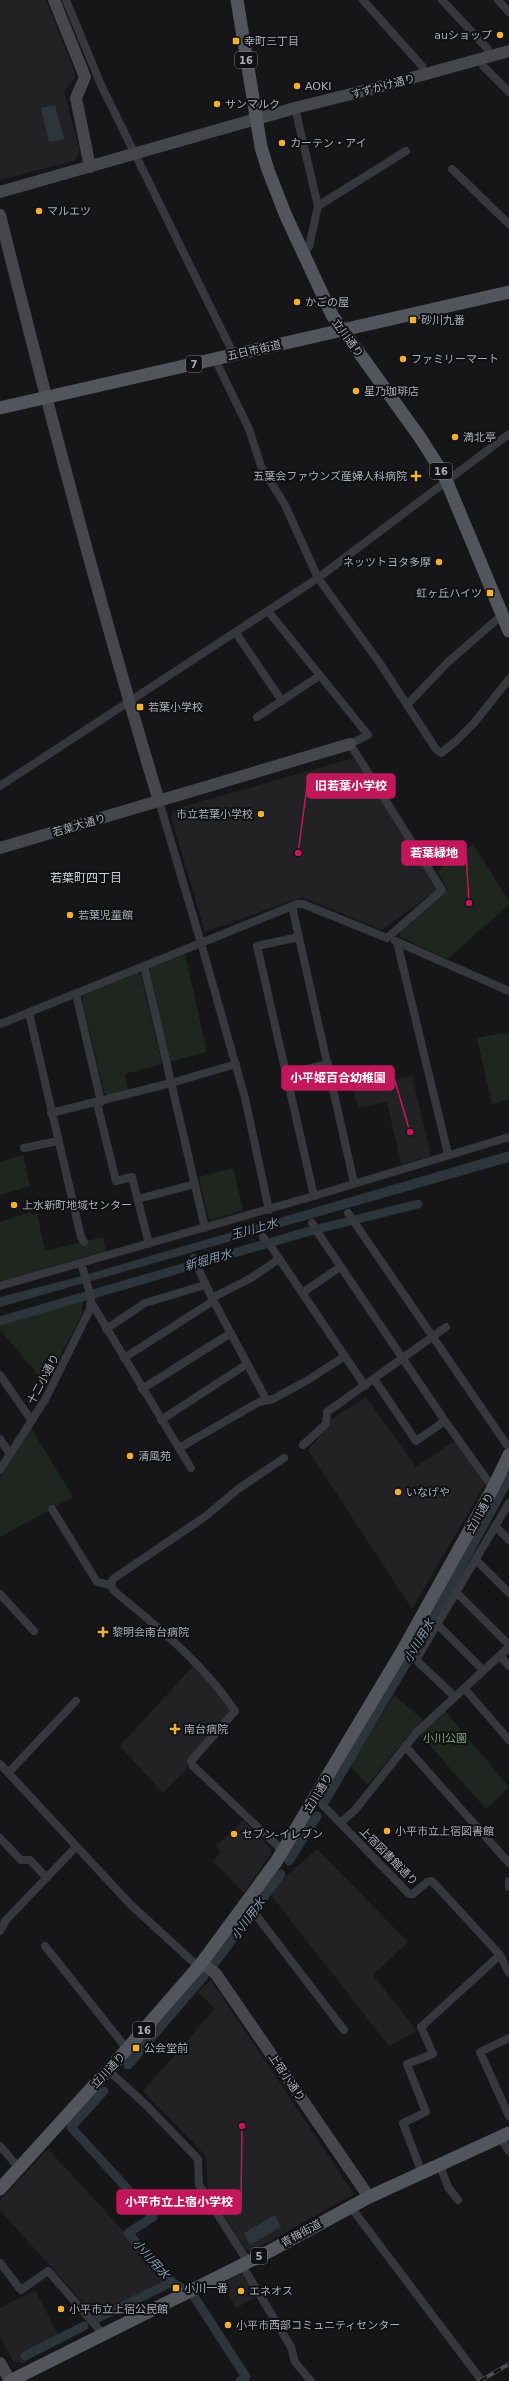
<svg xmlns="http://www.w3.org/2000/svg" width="509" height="2381" font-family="'DejaVu Sans','Noto Sans JP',sans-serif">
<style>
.built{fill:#222225}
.green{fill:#1e261f}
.water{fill:#2c353c}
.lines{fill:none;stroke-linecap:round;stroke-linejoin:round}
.canal{stroke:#2c353c;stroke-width:9}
.street{stroke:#37383d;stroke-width:8}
.secondary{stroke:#45474d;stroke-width:12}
.primary{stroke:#53555c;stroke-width:13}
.rail-casing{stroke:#4a4c52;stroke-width:4}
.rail{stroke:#111113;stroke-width:2.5;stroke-dasharray:8;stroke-linecap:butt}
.poi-dot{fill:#f2b134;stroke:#111113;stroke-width:1.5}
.labels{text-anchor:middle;stroke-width:4;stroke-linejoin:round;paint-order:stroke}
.shield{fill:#111113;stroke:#7b7e86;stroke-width:1}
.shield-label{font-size:10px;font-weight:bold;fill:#a8adb8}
.poi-label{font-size:11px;fill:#a8adb8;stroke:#111113;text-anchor:start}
.street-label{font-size:11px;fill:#a8adb8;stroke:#111113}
.park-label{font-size:11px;fill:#7fa381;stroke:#111113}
.neighbourhood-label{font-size:12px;fill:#c9ccd4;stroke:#111113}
.water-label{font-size:12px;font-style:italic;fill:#7f9bb3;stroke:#111113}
.leader{fill:none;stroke:#c2185b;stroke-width:1.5}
.callout-dot{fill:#c2185b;stroke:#111113;stroke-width:1.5}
.callout{fill:#c2185b;stroke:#c2185b;stroke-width:1.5}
.callout-label{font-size:12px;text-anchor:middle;font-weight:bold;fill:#fff}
</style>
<rect width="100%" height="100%" fill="#161618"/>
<!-- built -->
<g class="built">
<polygon points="0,0 46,0 75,73 75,78 64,91 80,151 74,161 0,180"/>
<polygon points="354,758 438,889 382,930 302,897 205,932 171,816 175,809"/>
<polygon points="412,1076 431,1156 401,1165 387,1102 358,1108 353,1088"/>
<polygon points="366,1397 416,1467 455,1441 485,1484 412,1609 308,1450 330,1425 332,1419"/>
<polygon points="193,1666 213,1686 230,1707 230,1712 187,1761 188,1767 163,1793 120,1746"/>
<polygon points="243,1820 271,1848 271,1854 244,1893 213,1861 221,1852 216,1846"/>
<polygon points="317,1849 408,1942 373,1975 417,2031 389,2046 270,1894 278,1883"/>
<polygon points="211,1980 354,2194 252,2251 246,2250 208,2190 206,2156 143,2091 215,2009 198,1992"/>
<polygon points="48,2149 169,2281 96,2317 0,2210 0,2200"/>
<polygon points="240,2273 246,2275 258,2296 236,2308 223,2283"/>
<polygon points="35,2290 59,2336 30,2350 24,2357 26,2363 22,2363 13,2361 0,2337 0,2308"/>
</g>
<!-- green -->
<g class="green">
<polygon points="473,844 509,901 509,905 447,959 400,937 398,927 448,890 437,871"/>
<polygon points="185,954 207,1052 169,1062 149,971 151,967"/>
<polygon points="138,973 141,975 162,1064 125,1074 128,1091 108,1095 104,1093 82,999 85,994"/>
<polygon points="509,1032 509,1099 492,1104 477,1038"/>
<polygon points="23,1155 30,1186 0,1195 0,1162"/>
<polygon points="233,1168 243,1210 211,1220 208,1218 199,1177"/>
<polygon points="31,1212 32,1215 37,1214 45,1251 103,1237 106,1251 3,1281 0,1279 0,1222"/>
<polygon points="83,1299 82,1314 46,1384 0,1330 0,1323"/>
<polygon points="31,1428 73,1497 0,1537 0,1478"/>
<polygon points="394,1695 423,1720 413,1730 368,1785 350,1766"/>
<polygon points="445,1711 509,1787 486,1809 420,1734"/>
</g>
<!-- water -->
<g class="water">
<polygon points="55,105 64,139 49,142 41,108"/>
<polygon points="509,1151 509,1162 0,1307 0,1297 78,1277"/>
<polygon points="275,2215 281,2227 250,2245 244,2233"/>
</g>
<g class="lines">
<!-- canal -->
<g class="canal">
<polyline points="0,1321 310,1231 418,1204"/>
<polyline points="325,1801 440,1606 509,1478"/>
<polyline points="289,1861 317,1816"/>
<polyline points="214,1964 281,1874"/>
<polyline points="128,2065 204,1976"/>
<polyline points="172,2282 182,2288"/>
<polyline points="195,2298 246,2377 240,2381"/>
<polyline points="96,2319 172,2282 128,2233 153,2217 71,2127 104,2091"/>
<polyline points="25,2356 84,2326"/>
</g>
<!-- street -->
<g class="street">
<polyline points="66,0 101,85 234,355"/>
<polyline points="363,0 422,66 425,74"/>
<polyline points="442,0 487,48 490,56"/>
<polyline points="498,0 509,12"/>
<polyline points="481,59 483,66 509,92"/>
<polyline points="295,108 318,206 309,247 302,251"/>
<polyline points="452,169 509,224"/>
<polyline points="318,206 406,151"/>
<polyline points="215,359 249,429 261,466 285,505 318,578 379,662 436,749 441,753 455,742 474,723 509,679"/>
<polyline points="236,633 282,701"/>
<polyline points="408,704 447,663 502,615"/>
<polyline points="257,717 319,676"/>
<polyline points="0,786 318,578 509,434"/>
<polyline points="159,801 201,943 297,904 303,904 387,938 442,890 350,744 368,735 268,611"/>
<polyline points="292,906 354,1183"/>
<polyline points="299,937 257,946 314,1196"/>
<polyline points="395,941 509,991"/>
<polyline points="397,942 448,1154"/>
<polyline points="144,966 205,1228"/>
<polyline points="76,994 101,1102"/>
<polyline points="29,1013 81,1237 84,1242"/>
<polyline points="0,1024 201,943 245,1098 269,1210"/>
<polyline points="286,1074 328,1064"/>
<polyline points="97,1103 116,1181 132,1177 149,1244"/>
<polyline points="51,1113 171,1083 236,1064"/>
<polyline points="24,1148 58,1141"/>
<polyline points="138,1199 195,1184"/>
<polyline points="348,1213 509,1448"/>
<polyline points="312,1223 313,1224"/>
<polyline points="318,1233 445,1421 493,1488"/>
<polyline points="263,1237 264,1238"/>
<polyline points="272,1248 365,1386"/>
<polyline points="194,1258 194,1259"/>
<polyline points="199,1270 212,1298 266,1399"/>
<polyline points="0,1286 314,1196 509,1137"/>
<polyline points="302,1293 340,1267"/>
<polyline points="212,1298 251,1278 279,1259"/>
<polyline points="91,1302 191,1468"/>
<polyline points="106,1329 145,1303 205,1285"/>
<polyline points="124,1358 213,1301"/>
<polyline points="0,1375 32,1421"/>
<polyline points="374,1379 416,1441 445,1421"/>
<polyline points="142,1389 231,1333"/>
<polyline points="161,1420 247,1364"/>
<polyline points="0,1439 10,1454"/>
<polyline points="303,1445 326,1424 327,1412 446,1327"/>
<polyline points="179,1448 259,1402 273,1399 308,1380 345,1356"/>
<polyline points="0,1470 46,1398 90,1309 91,1297 81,1263"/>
<polyline points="52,1509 97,1582 111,1585"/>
<polyline points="496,1527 509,1540"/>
<polyline points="475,1559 509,1593"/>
<polyline points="456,1592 509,1645"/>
<polyline points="0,1594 34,1631"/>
<polyline points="438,1625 483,1670"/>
<polyline points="500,1656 509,1666"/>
<polyline points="464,1688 509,1740"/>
<polyline points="454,1696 416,1660 509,1503"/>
<polyline points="405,1746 509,1863"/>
<polyline points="0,1764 130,1904 192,1961 200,1965"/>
<polyline points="9,1772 76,1701"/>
<polyline points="316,1798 409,1894 413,1894 427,1882 432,1881 500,1955 509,1973"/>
<polyline points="340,1823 355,1810 417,1732 509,1647"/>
<polyline points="0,1838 21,1860 30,1860 46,1877"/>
<path d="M283,1851L193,1766L191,1761L235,1711C203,1663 158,1627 114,1591L111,1585L113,1579L206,1516L238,1489L284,1458"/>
<polyline points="509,1881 509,1887"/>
<polyline points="245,1905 256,1915 344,2030"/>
<polyline points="0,1931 6,1920 76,1847"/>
<polyline points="45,1946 127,2049"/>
<polyline points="509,2038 480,2052 509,2116"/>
<polyline points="108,2070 147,2106 198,2159 199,2185 248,2262"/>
<polyline points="500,2137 509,2151"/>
<polyline points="0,2146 19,2168"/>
<polyline points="440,2165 448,2187 458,2200"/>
<polyline points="422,2173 403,2123 426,2112 407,2064 433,2054 421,2027 500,1955"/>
<polyline points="350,2206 482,2381"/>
<polyline points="0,2263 21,2290 48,2271 104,2335"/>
<polyline points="242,2265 291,2347 295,2362 311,2381"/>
</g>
<!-- secondary -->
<g class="secondary">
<polyline points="54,0 85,77 76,98 90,167"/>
<polyline points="0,192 295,108 375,88 509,51"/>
<path d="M0,215C49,412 100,607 159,801"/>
<polyline points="0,848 350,744"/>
<polyline points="200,1965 209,1968 216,1974 369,2197"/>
<polyline points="0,2363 10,2381"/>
</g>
<!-- primary -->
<g class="primary">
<polyline points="237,0 261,147 268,170 286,216 332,315 419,436 444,475 509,631"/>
<polyline points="0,408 509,292"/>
<polyline points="0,2189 127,2049 200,1965 276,1862 404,1648 493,1488 509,1455"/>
<polyline points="10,2381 270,2251 369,2197 509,2133"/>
</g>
<!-- rail casing -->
<g class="rail-casing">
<polyline id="rail" points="480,2381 509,2364"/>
</g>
<!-- rail -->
<use href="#rail" class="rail"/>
</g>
<!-- markers -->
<g class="poi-dot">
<circle cx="500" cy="35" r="4"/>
<rect x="232" y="37" width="8" height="8" rx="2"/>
<circle cx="297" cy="86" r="4"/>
<circle cx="217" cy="104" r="4"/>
<circle cx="282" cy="143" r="4"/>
<circle cx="39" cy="211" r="4"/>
<circle cx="297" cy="302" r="4"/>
<rect x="409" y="316" width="8" height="8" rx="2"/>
<circle cx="403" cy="359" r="4"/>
<circle cx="356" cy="391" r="4"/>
<circle cx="455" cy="437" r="4"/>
<path d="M414 470h4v4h4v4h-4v4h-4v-4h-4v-4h4z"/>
<circle cx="439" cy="562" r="4"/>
<rect x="486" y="589" width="8" height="8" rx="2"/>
<rect x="136" y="703" width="8" height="8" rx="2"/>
<circle cx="261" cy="814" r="4"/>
<circle cx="70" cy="915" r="4"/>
<circle cx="14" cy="1205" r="4"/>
<circle cx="130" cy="1456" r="4"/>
<circle cx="398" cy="1492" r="4"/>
<path d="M101 1626h4v4h4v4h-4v4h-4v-4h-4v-4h4z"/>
<path d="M173 1723h4v4h4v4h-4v4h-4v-4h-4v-4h4z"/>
<circle cx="387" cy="1831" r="4"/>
<circle cx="234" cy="1834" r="4"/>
<rect x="132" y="2044" width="8" height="8" rx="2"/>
<rect x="172" y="2284" width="8" height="8" rx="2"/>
<circle cx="241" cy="2291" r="4"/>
<circle cx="61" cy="2309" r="4"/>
<circle cx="228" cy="2325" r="4"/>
</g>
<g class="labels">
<!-- shield labels -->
<g class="shield">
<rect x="235" y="52" width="22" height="16" rx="3"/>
<rect x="186" y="356" width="16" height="16" rx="3"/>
<rect x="430" y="463" width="22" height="16" rx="3"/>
<rect x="133" y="2022" width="22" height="16" rx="3"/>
<rect x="251" y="2248" width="16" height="16" rx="3"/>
</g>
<g class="shield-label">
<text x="246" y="64">16</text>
<text x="194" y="368">7</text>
<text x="441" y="475">16</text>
<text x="144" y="2034">16</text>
<text x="259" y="2260">5</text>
</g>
<!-- poi labels -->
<g class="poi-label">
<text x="492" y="39" text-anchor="end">auショップ</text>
<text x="244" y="45">幸町三丁目</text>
<text x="305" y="90">AOKI</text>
<text x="225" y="108">サンマルク</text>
<text x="290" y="147">カーテン・アイ</text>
<text x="47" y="215">マルエツ</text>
<text x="305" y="306">かごの屋</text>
<text x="421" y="324">砂川九番</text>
<text x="411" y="363">ファミリーマート</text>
<text x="364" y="395">星乃珈琲店</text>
<text x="463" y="441">満北亭</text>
<text x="407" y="480" text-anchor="end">五葉会ファウンズ産婦人科病院</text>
<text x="431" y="566" text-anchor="end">ネッツトヨタ多摩</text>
<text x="482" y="597" text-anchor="end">虹ヶ丘ハイツ</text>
<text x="148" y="711">若葉小学校</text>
<text x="253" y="818" text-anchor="end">市立若葉小学校</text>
<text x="78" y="919">若葉児童館</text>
<text x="22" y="1209">上水新町地域センター</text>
<text x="138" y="1460">清風苑</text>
<text x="406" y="1496">いなげや</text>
<text x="112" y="1636">黎明会南台病院</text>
<text x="184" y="1733">南台病院</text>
<text x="395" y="1835">小平市立上宿図書館</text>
<text x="242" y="1838">セブン-イレブン</text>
<text x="144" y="2052">公会堂前</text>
<text x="184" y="2292">小川一番</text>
<text x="249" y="2295">エネオス</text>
<text x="69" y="2313">小平市立上宿公民館</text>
<text x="236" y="2329">小平市西部コミュニティセンター</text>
</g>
<!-- street labels -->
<g class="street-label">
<text transform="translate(383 86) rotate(-15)" y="4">すずかけ通り</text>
<text transform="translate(348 338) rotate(54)" y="4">立川通り</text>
<text transform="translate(254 350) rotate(-13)" y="4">五日市街道</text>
<text transform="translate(79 825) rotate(-16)" y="4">若葉大通り</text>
<text transform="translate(43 1379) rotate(-62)" y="4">十二小通り</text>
<text transform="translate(480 1513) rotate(-61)" y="4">立川通り</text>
<text transform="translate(318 1793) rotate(-59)" y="4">立川通り</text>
<text transform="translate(389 1856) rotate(45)" y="4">上宿図書館通り</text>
<text transform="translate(108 2070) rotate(-47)" y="4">立川通り</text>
<text transform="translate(287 2077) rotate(56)" y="4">上宿小通り</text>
<text transform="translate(301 2233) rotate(-29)" y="4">青梅街道</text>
</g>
<!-- park labels -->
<g class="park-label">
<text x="445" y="1742">小川公園</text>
</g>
<!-- neighbourhood labels -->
<g class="neighbourhood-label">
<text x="86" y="882">若葉町四丁目</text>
</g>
<!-- water labels -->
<g class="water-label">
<text transform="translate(254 1229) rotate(-16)" y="4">玉川上水</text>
<text transform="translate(208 1260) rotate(-16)" y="4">新堀用水</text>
<text transform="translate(419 1641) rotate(-60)" y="4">小川用水</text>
<text transform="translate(248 1919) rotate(-54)" y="4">小川用水</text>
<text transform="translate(151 2259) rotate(48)" y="4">小川用水</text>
</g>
</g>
<!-- callouts -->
<path class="leader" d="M298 853L307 786M469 903L466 853M410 1132L394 1078M242 2126L241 2202"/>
<g class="callout-dot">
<circle cx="298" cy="853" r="4"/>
<circle cx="469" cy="903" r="4"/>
<circle cx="410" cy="1132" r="4"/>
<circle cx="242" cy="2126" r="4"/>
</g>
<g class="callout">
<rect x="307" y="774" width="88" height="24" rx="4"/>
<rect x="402" y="841" width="64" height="24" rx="4"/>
<rect x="282" y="1066" width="112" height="24" rx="4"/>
<rect x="117" y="2190" width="124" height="24" rx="4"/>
</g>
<g class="callout-label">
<text x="351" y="790">旧若葉小学校</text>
<text x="434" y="857">若葉緑地</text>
<text x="338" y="1082">小平姫百合幼稚園</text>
<text x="179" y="2206">小平市立上宿小学校</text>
</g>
</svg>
